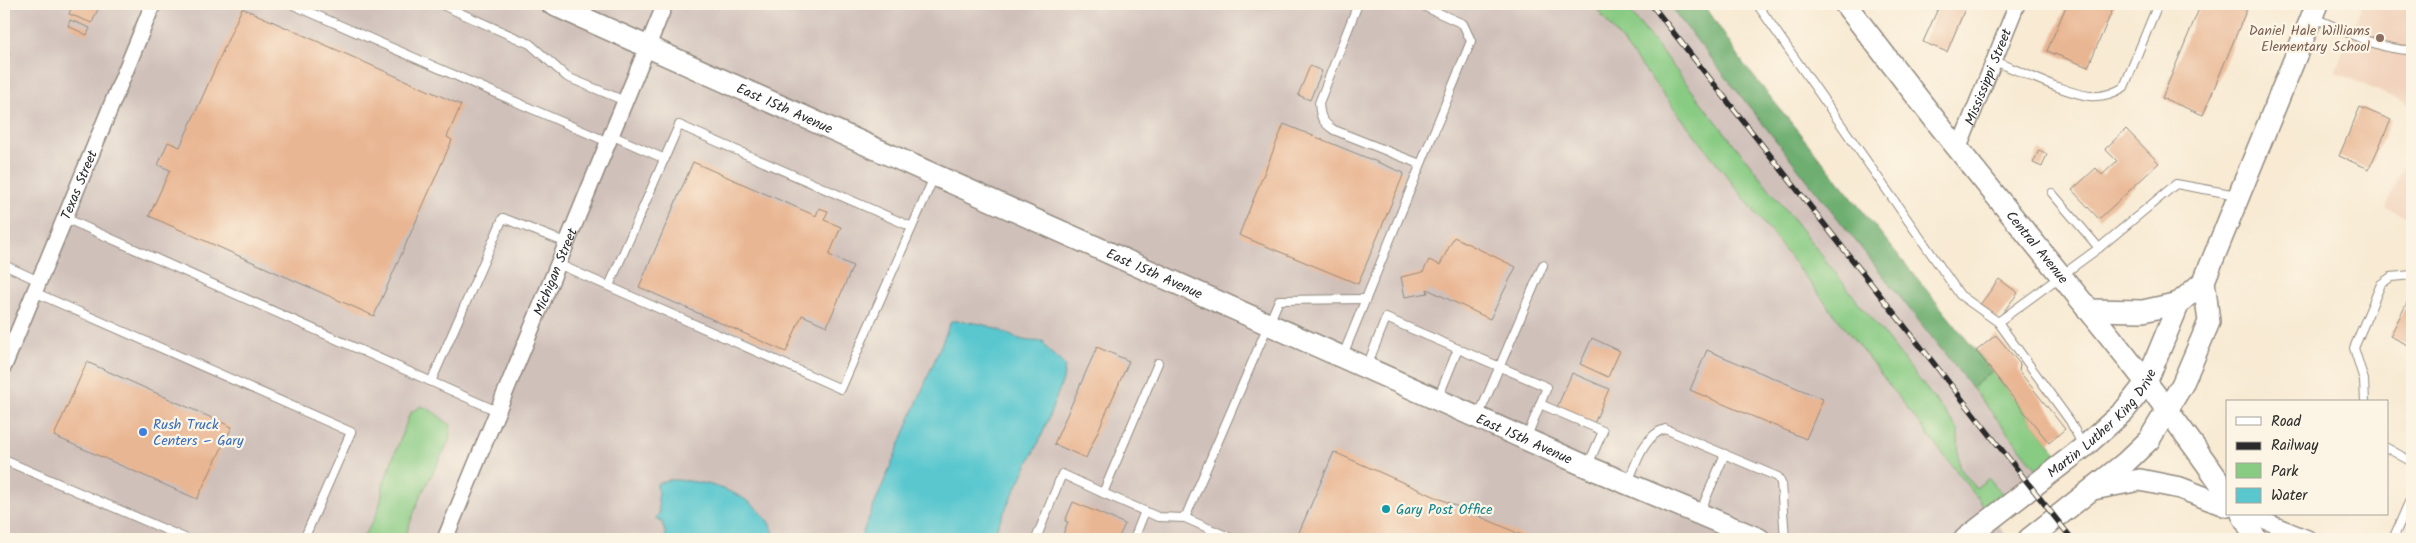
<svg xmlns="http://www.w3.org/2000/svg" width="2416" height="543" font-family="Kalam,sans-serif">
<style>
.built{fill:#f2d4be}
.industrial{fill:#cfc0ba}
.green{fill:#88cb83;stroke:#5a7b57}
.forest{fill:#6eaf71;stroke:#4c6d4e}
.water{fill:#5ac7cf;stroke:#42797d}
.building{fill:#e9b693}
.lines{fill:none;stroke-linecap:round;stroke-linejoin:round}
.lane-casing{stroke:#928a7f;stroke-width:10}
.street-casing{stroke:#928a7f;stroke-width:18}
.secondary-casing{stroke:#928a7f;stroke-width:24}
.lane{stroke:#fff;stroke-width:8}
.street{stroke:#fff;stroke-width:15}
.secondary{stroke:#fff;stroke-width:21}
.rail-casing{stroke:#2b2b2b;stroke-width:5.5}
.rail{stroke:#fcf5e5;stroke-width:4;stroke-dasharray:11;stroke-linecap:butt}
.education-dot{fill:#8d6e63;stroke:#fcf5e5;stroke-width:2}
.shop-dot{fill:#3f7fe0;stroke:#fcf5e5;stroke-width:2}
.culture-dot{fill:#0f9aa8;stroke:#fcf5e5;stroke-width:2}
.labels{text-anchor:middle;stroke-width:4.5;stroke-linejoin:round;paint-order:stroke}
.education-label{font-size:14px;fill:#785e54;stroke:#fcf5e5;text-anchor:end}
.street-label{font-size:14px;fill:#2b2b2b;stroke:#fcf5e5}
.shop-label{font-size:14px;fill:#366cbe;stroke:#fcf5e5;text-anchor:start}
.culture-label{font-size:14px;fill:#0d838f;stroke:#fcf5e5;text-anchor:start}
</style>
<rect width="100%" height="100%" fill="#fcf5e5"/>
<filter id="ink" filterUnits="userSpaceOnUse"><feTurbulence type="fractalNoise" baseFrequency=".02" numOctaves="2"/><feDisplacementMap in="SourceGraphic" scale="10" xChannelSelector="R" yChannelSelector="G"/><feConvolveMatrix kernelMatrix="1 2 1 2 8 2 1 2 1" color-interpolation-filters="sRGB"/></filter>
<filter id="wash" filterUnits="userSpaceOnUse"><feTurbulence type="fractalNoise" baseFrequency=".0096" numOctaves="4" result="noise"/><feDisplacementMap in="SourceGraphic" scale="20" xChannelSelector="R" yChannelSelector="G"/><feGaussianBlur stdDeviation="1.12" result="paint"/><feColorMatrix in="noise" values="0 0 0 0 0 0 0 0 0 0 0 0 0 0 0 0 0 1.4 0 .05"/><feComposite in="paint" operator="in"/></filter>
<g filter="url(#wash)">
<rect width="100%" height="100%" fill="#f8ead3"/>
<!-- built -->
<g class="built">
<polygon points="2362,4 2412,4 2412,106 2335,72"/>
<polygon points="2412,144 2412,219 2386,208"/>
</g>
<!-- industrial -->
<g class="industrial">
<polygon points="4,4 1593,4 2009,539 4,539"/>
<polygon points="1624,4 1668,4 2037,469 2003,495 1989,478 1976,488 1959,467 1958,429"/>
</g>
<!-- green -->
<g class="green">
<polygon points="1593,4 1624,4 1958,429 1959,467 1976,488 1989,478 2003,495 1985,508"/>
<polygon points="1992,371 2057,453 2037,469 1972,388"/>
<path d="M421,406L429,409L451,425L449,441L420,497L404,539H360C374,525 382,504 383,485L410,413Z"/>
</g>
<!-- forest -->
<polygon class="forest" points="1668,4 1704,4 1742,62 1992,371 1972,388"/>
<!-- water -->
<g class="water">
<path d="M951,321C966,321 980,323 994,328C1014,336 1020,343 1043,341C1046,351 1058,358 1065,366L1063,380L1042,435L991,539H860Z"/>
<path d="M667,480C708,479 764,495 776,539H667L662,522L656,519L659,513L657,484Z"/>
</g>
<g id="blocks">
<!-- building -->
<g class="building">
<polygon points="73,4 100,4 92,23 69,14"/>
<polygon points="1940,4 1967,4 1947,52 1923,42"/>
<polygon points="2067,4 2115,4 2088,67 2047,51"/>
<polygon points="2201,4 2249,4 2203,115 2162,98"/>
<polygon points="242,8 461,105 447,137 452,140 374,316 149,216 170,170 158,165 168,142 180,147"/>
<polygon points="70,20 90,28 87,35 68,26"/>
<polygon points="1310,66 1322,71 1310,100 1298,95"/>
<polygon points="2360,107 2391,120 2369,169 2339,156"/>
<polygon points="1284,124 1404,173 1358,284 1239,235"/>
<polygon points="2126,129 2159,163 2099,219 2072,190 2096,168 2102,175 2117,161 2105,149"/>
<polygon points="2039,150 2047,154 2042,167 2033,163"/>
<polygon points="693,162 816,216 819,208 828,211 824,220 841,227 829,255 853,266 827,326 802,315 786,352 639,287"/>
<polygon points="1454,237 1516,267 1490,319 1427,289 1428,293 1405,297 1401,277 1423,272 1429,260 1440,265"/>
<polygon points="1999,279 2018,293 1997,320 1979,306"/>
<polygon points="2412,293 2412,347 2390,336"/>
<polygon points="1996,335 2020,364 2019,371 2065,429 2049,443 1976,351"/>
<polygon points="1592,338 1620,351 1608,377 1580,364"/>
<polygon points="1097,347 1129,361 1086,458 1054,444"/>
<polygon points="1707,350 1823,399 1806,439 1690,390"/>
<polygon points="87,362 232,427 197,499 54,436"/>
<polygon points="1572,373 1609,389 1592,428 1555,412"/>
<polygon points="1334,452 1395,479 1531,539 1296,539"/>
<polygon points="1073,502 1125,524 1118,539 1061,539 1068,522 1065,521"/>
</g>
</g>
</g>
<g filter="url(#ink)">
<use href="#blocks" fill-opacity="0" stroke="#928a7f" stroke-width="1"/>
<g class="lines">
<!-- lane casing -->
<g class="lane-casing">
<g id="lane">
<polyline points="291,4 608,142"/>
<polyline points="440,4 530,44 567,77 625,101"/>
<path d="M1358,4L1319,103C1320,117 1322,122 1334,130L1420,164"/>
<polyline points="1757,4 1960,295 1998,322 2070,421 2083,446"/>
<path d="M2314,18C2344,30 2380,51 2412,50"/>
<polyline points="4,56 5,53"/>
<path d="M1994,61C2018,70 2067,94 2090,96C2103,97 2113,94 2124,87L2158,4"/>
<polyline points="611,135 665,159"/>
<polyline points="2052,193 2099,248"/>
<polyline points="65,218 497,411"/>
<polyline points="558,264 841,389 934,177"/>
<polyline points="4,265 39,281"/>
<polyline points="609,286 679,125 912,227"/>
<polyline points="34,292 351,432 304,539"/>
<polyline points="1998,322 2099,248 2176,184 2237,195"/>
<polyline points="1343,355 1471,41 1463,24 1419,4"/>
<polyline points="1367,366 1386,318 1547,387 1526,439"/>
<polyline points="431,382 503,218 567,243"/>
<polyline points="1438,398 1458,349"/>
<polyline points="2365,402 2364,380 2354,348 2381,284 2391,277 2412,275"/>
<polyline points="1540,404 1603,431 1588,465"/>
<polyline points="1478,417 1543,265"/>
<polyline points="2387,448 2412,462"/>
<polyline points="4,460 187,539"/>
<path d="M1628,482C1636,464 1644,435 1665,429L1778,477L1781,483L1785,539"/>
<polyline points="1103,493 1158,517 1185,518"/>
<polyline points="1700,512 1725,454"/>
<polyline points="447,534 458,539"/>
<polyline points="1036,539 1062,474 1103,493 1158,363"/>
<polyline points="1134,539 1145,511"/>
<polyline points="1233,539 1185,518 1279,300 1366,299"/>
<polyline points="2393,539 2412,495"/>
</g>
</g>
<!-- street casing -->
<g class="street-casing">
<g id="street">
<path id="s1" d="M1958,150L2017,4"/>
<path id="s2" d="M4,366L153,4"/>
<polyline points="2248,514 2310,539"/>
<path id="s3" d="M445,539L665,4"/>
</g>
</g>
<!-- secondary casing -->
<g class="secondary-casing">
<g id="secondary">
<path id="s4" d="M552,4L1588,467L1759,539"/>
<path id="s5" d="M1845,4C1883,52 1920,102 1959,150C2049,263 2145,373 2227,493"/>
<polyline points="2088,310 2143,311 2179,303"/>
<polyline points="2093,489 2140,480 2180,488 2227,506"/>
<polyline points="2242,514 2256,539"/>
<path id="s6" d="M1965,539L2084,447L2124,411L2146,383L2179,303L2204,281L2317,4"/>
<polyline points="2029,539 2125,463 2149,440 2182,385 2209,322 2204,281"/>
</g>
</g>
<!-- lane -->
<use href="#lane" class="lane"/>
<!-- street -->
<use href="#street" class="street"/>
<!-- secondary -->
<use href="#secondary" class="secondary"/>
<!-- rail casing -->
<g class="rail-casing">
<polyline id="rail" points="1651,4 2072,539"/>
</g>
<!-- rail -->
<use href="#rail" class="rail"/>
</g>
</g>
<!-- markers -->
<circle class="education-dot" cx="2380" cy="38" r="5"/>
<circle class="shop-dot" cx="143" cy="432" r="5"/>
<circle class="culture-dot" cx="1386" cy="509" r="5"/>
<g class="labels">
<!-- education labels -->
<g class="education-label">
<text x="2370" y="35">Daniel Hale Williams<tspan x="2370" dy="16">Elementary School</tspan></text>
</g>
<!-- street labels -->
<g class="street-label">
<text dy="5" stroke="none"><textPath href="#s1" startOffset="79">Mississippi Street</textPath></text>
<text dy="5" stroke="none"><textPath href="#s4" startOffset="255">East 15th Avenue</textPath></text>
<text dy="5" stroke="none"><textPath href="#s2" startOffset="196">Texas Street</textPath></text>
<text dy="5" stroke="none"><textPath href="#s5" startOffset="310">Central Avenue</textPath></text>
<text dy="5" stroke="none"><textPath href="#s3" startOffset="289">Michigan Street</textPath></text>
<text dy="5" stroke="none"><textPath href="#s4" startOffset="660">East 15th Avenue</textPath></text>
<text dy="5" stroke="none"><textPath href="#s6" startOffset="180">Martin Luther King Drive</textPath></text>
<text dy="5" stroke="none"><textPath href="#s4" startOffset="1065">East 15th Avenue</textPath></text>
</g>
<!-- shop labels -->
<g class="shop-label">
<text x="153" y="429">Rush Truck<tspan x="153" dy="16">Centers – Gary</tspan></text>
</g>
<!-- culture labels -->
<g class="culture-label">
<text x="1396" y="514">Gary Post Office</text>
</g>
</g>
<!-- margin -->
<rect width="2416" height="543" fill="none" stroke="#fcf5e5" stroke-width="20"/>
<!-- legend -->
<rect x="2226" y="400" width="162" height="115" fill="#fcf5e5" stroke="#a8a49b"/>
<rect x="2236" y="417" width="25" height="8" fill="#ffffff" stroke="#a8a49b"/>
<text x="2271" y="426" font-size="15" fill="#2b2b2b">Road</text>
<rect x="2236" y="442" width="25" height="8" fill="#2b2b2b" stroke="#a8a49b"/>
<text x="2271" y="450" font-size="15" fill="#2b2b2b">Railway</text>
<rect x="2236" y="463" width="25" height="15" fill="#88cb83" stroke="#a8a49b"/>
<text x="2271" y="476" font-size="15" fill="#2b2b2b">Park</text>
<rect x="2236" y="488" width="25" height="15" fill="#5ac7cf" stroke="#a8a49b"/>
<text x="2271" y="500" font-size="15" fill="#2b2b2b">Water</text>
</svg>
